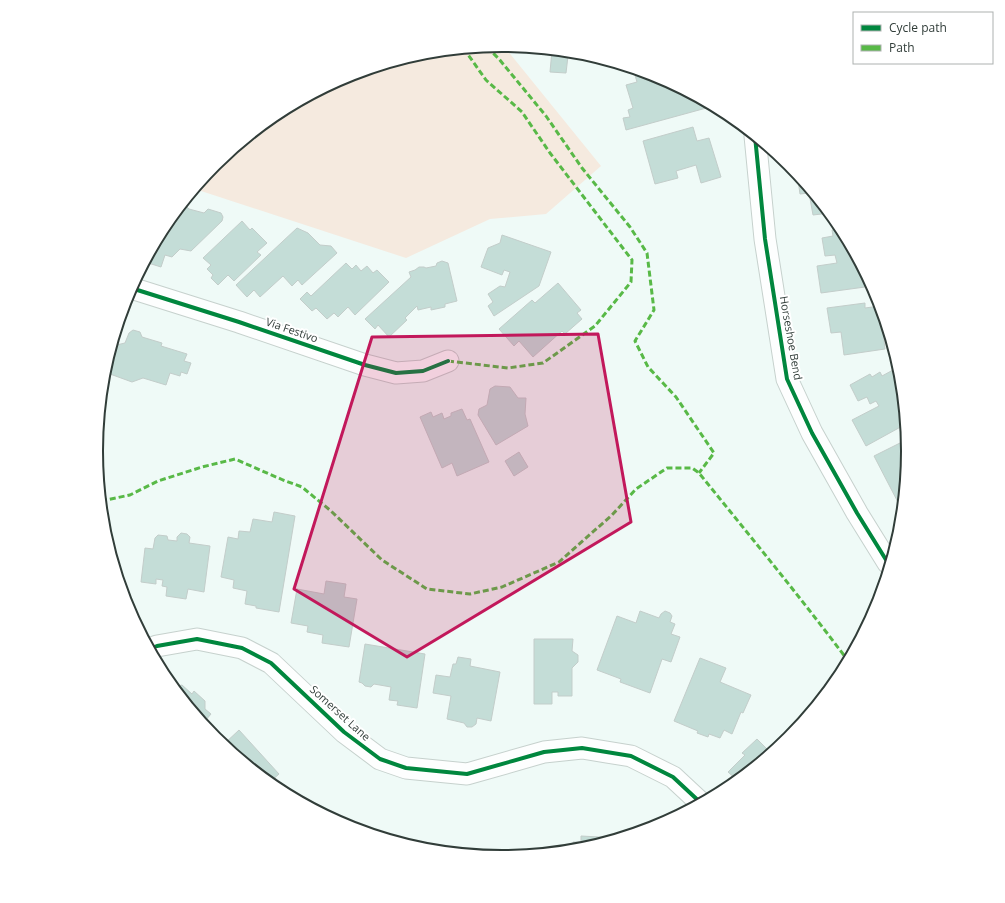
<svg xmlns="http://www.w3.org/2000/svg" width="1005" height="903" font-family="'Open Sans',sans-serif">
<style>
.green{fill:#f5eadf}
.building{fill:#c4ddd7;stroke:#c3cdca}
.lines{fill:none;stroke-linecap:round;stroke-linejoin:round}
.minor-casing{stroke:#c6d1cd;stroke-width:23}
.minor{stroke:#fdfefe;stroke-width:21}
.quiet{stroke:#58b947;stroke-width:3;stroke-dasharray:6 3;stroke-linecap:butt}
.cycleway-casing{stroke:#fff;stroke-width:6}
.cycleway{stroke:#00873e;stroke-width:4}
.marked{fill:#c2185b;fill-opacity:0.2;stroke:#c2185b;stroke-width:3;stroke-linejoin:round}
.labels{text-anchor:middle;stroke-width:4;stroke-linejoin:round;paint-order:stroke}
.street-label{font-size:11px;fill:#313d39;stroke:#fff}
.rim{fill:none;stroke:#313d39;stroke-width:2}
</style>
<rect width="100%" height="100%" fill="#effaf7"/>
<!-- green -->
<polygon class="green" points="503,45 601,166 546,214 490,219 406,258 195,189 215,164 277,113 347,76 423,53"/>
<!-- building -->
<g class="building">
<polygon points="552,50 573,52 573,57 568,56 566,73 550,72"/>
<polygon points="645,72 658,76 709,103 710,107 626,130 623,118 630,117 628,110 633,108 626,85 637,82 635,75"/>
<polygon points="693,127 697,141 709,138 721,177 701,183 696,165 676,171 678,178 655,184 643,141"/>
<polygon points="797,173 830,213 813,215 809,193 800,194"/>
<polygon points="183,203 189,209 204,213 208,209 221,213 223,217 222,221 191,251 180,249 172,257 165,255 161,267 145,262 165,225"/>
<polygon points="242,221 250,230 252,228 267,243 257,252 261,255 234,281 228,275 218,285 211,278 213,275 207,269 211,265 203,258"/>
<polygon points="841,226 862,266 865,287 821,293 817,266 837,263 835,255 825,256 822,238 833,236 832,230 841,228"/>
<polygon points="297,228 308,233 320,245 331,246 337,253 302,285 298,280 292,286 283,276 260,297 254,290 247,297 236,285"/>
<polygon points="502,235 551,252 539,286 494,316 488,306 493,302 488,294 500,286 505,287 510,272 504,270 502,275 481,267 488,248 500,243"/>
<polygon points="442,261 448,263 457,301 445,304 445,307 431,310 431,307 418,310 417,306 405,318 407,320 389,337 378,325 375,329 365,319 411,277 409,272 415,270 419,267 424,267 426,268 436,266 437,263"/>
<polygon points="346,263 352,269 356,265 361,271 367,266 373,273 377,270 389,282 355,315 348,307 338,317 334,313 327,319 316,308 312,311 300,299 307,292 311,296"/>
<polygon points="558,283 581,310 577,313 582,319 565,334 562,331 533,357 519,341 514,346 499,329 532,300 535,303"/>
<polygon points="865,303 865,308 880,306 885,349 844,355 841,332 831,333 827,308"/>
<polygon points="133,330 140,332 142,337 162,343 161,346 187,354 184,361 191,363 187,374 181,372 180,376 170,373 166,385 143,378 132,382 110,374 103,376 112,346 125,343 129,333"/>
<polygon points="893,370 899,383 898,384 903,395 906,424 866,446 852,420 879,406 876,401 870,404 867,397 858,401 850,385 870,374 872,377 880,372 882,376"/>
<polygon points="495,386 510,387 518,398 526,398 525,414 528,426 496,445 478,415 479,409 487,405 490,389"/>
<polygon points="462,409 467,420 470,419 489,462 457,476 452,463 442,468 420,417 431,412 433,417 442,413 444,419 451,416 451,413"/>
<polygon points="908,439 909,452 903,509 902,510 874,456"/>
<polygon points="519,452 528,467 514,476 505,461"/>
<polygon points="274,512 295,516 279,612 256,608 256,606 245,604 247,591 233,588 234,580 221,577 228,537 238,539 239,531 250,532 253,519 272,522"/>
<polygon points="181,533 187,534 190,537 189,543 210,546 204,592 188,589 186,599 166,596 167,587 162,586 163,580 156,579 156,584 141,582 145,548 153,549 155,538 158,535 167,536 168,540 177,541 177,537"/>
<polygon points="326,581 346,584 344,597 357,599 349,647 322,643 323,635 307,632 308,626 291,623 297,589 324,594"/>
<polygon points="640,611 659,618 661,614 665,611 670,613 672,616 670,622 675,624 671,634 680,637 671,662 662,659 650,693 620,682 621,679 597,670 617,616 636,623"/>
<polygon points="534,639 573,639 572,651 578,655 578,662 572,668 572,696 558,696 558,692 552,692 552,704 534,704"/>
<polygon points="365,644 425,654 417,708 397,705 398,701 389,700 391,687 374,684 371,687 365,686 362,683 359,682"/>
<polygon points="458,657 471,659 470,666 500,672 491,721 477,718 476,724 472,727 467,727 464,723 447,719 451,696 433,693 436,675 450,677 453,664 456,664"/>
<polygon points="700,658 726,668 720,682 751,695 743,713 741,712 732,734 724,730 720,738 709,734 708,737 697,733 698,731 674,721"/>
<polygon points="182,685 192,694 194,691 205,701 205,709 211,714 205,721 212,726 208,730 175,690 178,686"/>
<polygon points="239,730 279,774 269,783 223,745"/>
<polygon points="757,739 772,754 738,781 728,772 745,755 742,753"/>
<polygon points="581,836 618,838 618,839 582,850 573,851 573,842 581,842"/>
</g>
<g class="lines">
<!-- minor casing -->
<g class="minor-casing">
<g id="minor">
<polyline points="755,136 765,239 787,379 812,433 857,513 888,563 891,565"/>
<polyline points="131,288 239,322 365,365 396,373 423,371 448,361"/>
<polyline points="149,649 157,646 197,639 242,648 271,663 344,732 380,759 406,768 467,774 544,752 582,748 631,756 673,777 702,804"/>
</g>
</g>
<!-- minor -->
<use href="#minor" class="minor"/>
<!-- quiet -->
<g class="quiet">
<polyline points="487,47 499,59 546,116 582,168 630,227 647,253 654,310 635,341 648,367 676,397 714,453 699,473"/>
<polyline points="448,361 508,368 543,363 595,326 631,282 632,260 550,153 522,112 486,80 464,49"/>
<path d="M101,501L130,495L158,481L202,467L235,459L283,480L302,487L331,511L382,560L427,589L470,594L502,587L559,562L612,515L636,489L667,468H692L699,473C750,536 801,598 849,662"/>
</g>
<!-- cycleway casing -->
<g class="cycleway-casing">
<g id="cycleway">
<polyline points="755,136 765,239 787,379 812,433 857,513 888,563 891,565"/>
<polyline points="131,288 239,322 365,365 396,373 423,371 448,361"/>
<polyline points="149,649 157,646 197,639 242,648 271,663 344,732 380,759 406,768 467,774 544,752 582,748 631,756 673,777 702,804"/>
</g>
</g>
<!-- cycleway -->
<use href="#cycleway" class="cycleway"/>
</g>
<!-- marked area -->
<path class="marked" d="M598,334L631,522L407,657L294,589L372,337Z"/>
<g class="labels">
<!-- street labels -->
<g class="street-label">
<text transform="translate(292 330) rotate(19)" y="4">Via Festivo</text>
<text transform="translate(791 338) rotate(80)" y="4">Horseshoe Bend</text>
<text transform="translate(340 713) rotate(42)" y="4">Somerset Lane</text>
</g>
</g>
<!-- crop -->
<path d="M0 0H1005V903H0ZM103 451a399 399 0 1 1 798 0a399 399 0 1 1-798 0Z" fill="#fff" fill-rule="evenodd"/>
<path class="rim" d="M103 451a399 399 0 1 1 798 0a399 399 0 1 1-798 0Z"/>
<!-- legend -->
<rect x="853" y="12" width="140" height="52" fill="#ffffff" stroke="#adb1b0"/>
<rect x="861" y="25" width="20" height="6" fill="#00873e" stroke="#adb1b0"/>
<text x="889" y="32" font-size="12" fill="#313d39">Cycle path</text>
<rect x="861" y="45" width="20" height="6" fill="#58b947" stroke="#adb1b0"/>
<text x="889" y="52" font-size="12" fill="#313d39">Path</text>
</svg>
